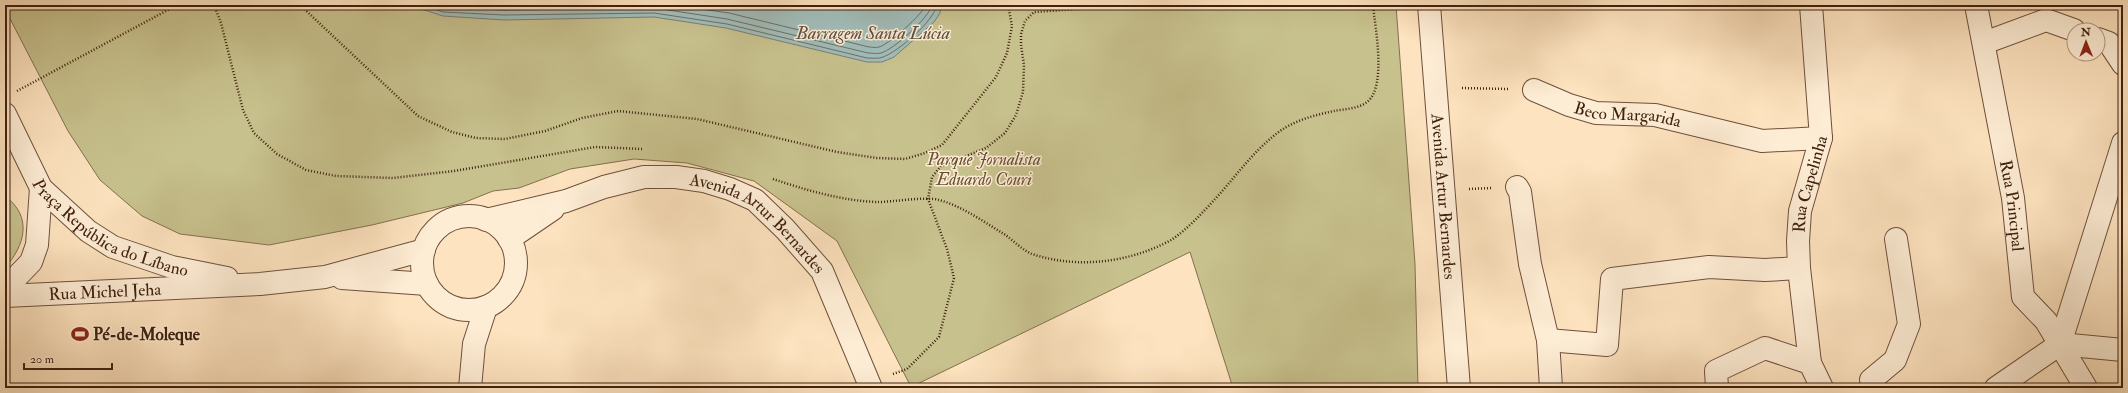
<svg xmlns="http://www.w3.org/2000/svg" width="2128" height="393" font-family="'IM FELL Double Pica',serif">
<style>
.green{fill:#c7c18d;stroke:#84704e}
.water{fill:#a1bdba;stroke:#7a7e76}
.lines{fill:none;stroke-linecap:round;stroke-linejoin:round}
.shore{stroke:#706e64;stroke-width:1}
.minor-casing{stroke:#6f513b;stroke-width:24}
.path{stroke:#40200f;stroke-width:2.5;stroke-dasharray:1 2;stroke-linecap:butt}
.minor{stroke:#feedd5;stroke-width:22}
.labels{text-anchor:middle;stroke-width:3;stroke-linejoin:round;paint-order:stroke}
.street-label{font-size:17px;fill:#40200f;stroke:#feedd5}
.park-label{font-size:17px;font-style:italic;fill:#685035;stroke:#feedd5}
.poi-label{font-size:17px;font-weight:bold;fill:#40200f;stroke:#feedd5;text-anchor:start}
.water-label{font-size:18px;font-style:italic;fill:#5d4f42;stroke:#feedd5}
</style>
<rect width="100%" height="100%" fill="#fde3bf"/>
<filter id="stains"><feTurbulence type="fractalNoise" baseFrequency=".005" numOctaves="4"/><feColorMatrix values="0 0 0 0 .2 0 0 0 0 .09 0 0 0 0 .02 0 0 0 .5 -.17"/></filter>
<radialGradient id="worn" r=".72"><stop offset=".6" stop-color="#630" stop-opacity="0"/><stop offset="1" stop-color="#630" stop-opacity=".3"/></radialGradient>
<!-- green -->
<g class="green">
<polygon points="5,5 1396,5 1415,264 1418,388 1233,388 1190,252 911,387 837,241 754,181 687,163 634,159 570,169 519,188 493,191 463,203 372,225 269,245 180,234 142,216 100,180 68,131 5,9"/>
<path d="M5,196C33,217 25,245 5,268Z"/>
</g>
<!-- water -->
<polygon class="water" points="409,5 941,5 940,13 934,22 894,57 882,62 867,62 726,28 654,17 504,20 443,16"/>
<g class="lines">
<!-- shore -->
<g class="shore">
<path d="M422,5L443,12L504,15L654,13L727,24L867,58C872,58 879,59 883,57C899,51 934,21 937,5"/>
<path d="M437,5L445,7L504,10L655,8L727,19L868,53C872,53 877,54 881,53C893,50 930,17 932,5"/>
<path d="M673,5L729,13L869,47C872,47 876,48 879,47C888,45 923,14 926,5"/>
</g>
<!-- minor casing -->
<g class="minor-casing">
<g id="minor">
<path id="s1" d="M1429,5L1459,388"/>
<path id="s2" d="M1976,5L2013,198L2023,297L2046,321L2086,388"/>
<polyline points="2098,39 2109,43 2123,64"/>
<polyline points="1984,43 2046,20 2074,30"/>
<path id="s3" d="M1534,90L1569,105L1596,113L1655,115L1762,141L1821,138"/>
<path id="s4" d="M5,114L41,188L88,231L113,247L172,267L227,278"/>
<polyline points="1517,187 1520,192 1530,264 1548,340 1607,345 1612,279 1709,267 1765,270 1799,268"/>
<circle cx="469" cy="263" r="47"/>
<path id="s5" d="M486,220L566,201L604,187L644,177H676L704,181L730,189L755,200L785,229L822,271L871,388"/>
<polyline points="509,239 553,209"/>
<polyline points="342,278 427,284"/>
<polyline points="5,289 31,262 37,245 41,188"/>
<path id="s6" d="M5,296L260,284L325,277L424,250"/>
<polyline points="1548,340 1551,388"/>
<polyline points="2060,344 2123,143"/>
<polyline points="2060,344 2123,350"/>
<path id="s7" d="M1810,363L1799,268L1798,241L1800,211L1821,138L1811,5"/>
<polyline points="1871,380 1895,360 1909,324 1896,239"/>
<polyline points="470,388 474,344 486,307"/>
<polyline points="1717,388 1716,371 1765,348 1810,363 1822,388"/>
<polyline points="1996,388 2060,344"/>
</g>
</g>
<!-- path -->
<g class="path">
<polyline points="214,5 221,23 243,110 254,133 277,154 306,170 336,176 393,178 454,171 595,147 642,149"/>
<polyline points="300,5 418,116 452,132 476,138 505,139 545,131 582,118 618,111 697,119 837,152 877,158 905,159 925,153 942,145 996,77 1007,53 1012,26 1008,5"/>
<polyline points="1462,88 1509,89"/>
<polyline points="17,91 177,5"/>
<path d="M773,179C806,190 842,201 878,202C893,202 927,196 939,200C962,206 984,222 1004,234C1013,240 1022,250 1032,254C1077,269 1129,263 1171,240C1187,230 1203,212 1216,198C1237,175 1254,150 1280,131C1296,120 1315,115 1334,111C1344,109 1358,109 1367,102C1387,87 1375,27 1373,5"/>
<polyline points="1469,189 1492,188"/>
<polyline points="893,374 907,369 939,337 954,278 947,249 928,199 932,177 941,166 986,148 1005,133 1016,115 1023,92 1024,65 1021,45 1021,34 1025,21 1034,12 1137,5"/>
</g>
<!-- minor -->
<use href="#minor" class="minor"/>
</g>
<!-- icons -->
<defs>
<g id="stadium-bare" transform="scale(1.38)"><path d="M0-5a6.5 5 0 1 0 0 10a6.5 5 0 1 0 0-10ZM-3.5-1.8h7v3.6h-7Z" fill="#8f2418" stroke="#feedd5" stroke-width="2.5" paint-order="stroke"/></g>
</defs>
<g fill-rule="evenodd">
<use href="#stadium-bare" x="80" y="334"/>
</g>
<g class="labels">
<!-- street labels -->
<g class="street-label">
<text dy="6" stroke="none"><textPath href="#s3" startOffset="98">Beco Margarida</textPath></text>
<text dy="6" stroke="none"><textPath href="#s7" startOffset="181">Rua Capelinha</textPath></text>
<text dy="6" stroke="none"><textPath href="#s1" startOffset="192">Avenida Artur Bernardes</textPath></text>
<text dy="6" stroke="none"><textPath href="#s2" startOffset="204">Rua Principal</textPath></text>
<text dy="6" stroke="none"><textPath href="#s4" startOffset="164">Praça República do Líbano</textPath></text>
<text dy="6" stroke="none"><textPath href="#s5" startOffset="293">Avenida Artur Bernardes</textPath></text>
<text dy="6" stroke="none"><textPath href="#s6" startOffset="100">Rua Michel Jeha</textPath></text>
</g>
<!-- park labels -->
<g class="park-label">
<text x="984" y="165">Parque Jornalista<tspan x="984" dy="20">Eduardo Couri</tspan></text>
</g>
<!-- poi labels -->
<g class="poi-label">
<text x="93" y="340">Pé-de-Moleque</text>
</g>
<!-- water labels -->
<g class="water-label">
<text x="873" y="39">Barragem Santa Lúcia</text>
</g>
</g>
<!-- margin -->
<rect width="2128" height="393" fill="none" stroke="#fde3bf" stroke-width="20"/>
<rect x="6" y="6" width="2116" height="381" fill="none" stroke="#40200f" stroke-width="2"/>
<rect x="10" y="10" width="2108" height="373" fill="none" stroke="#40200f"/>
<!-- north arrow -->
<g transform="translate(2086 42) rotate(359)"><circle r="19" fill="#feedd5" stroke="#b29b86"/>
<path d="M0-3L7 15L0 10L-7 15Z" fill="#8f2418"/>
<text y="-6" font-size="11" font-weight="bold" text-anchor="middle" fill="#40200f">N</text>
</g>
<!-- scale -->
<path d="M24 363v6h88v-6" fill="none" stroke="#40200f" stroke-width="2"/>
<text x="30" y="363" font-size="12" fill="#40200f" stroke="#feedd5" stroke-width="3" paint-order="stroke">20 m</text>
<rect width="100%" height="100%" filter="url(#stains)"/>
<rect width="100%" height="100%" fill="url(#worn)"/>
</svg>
